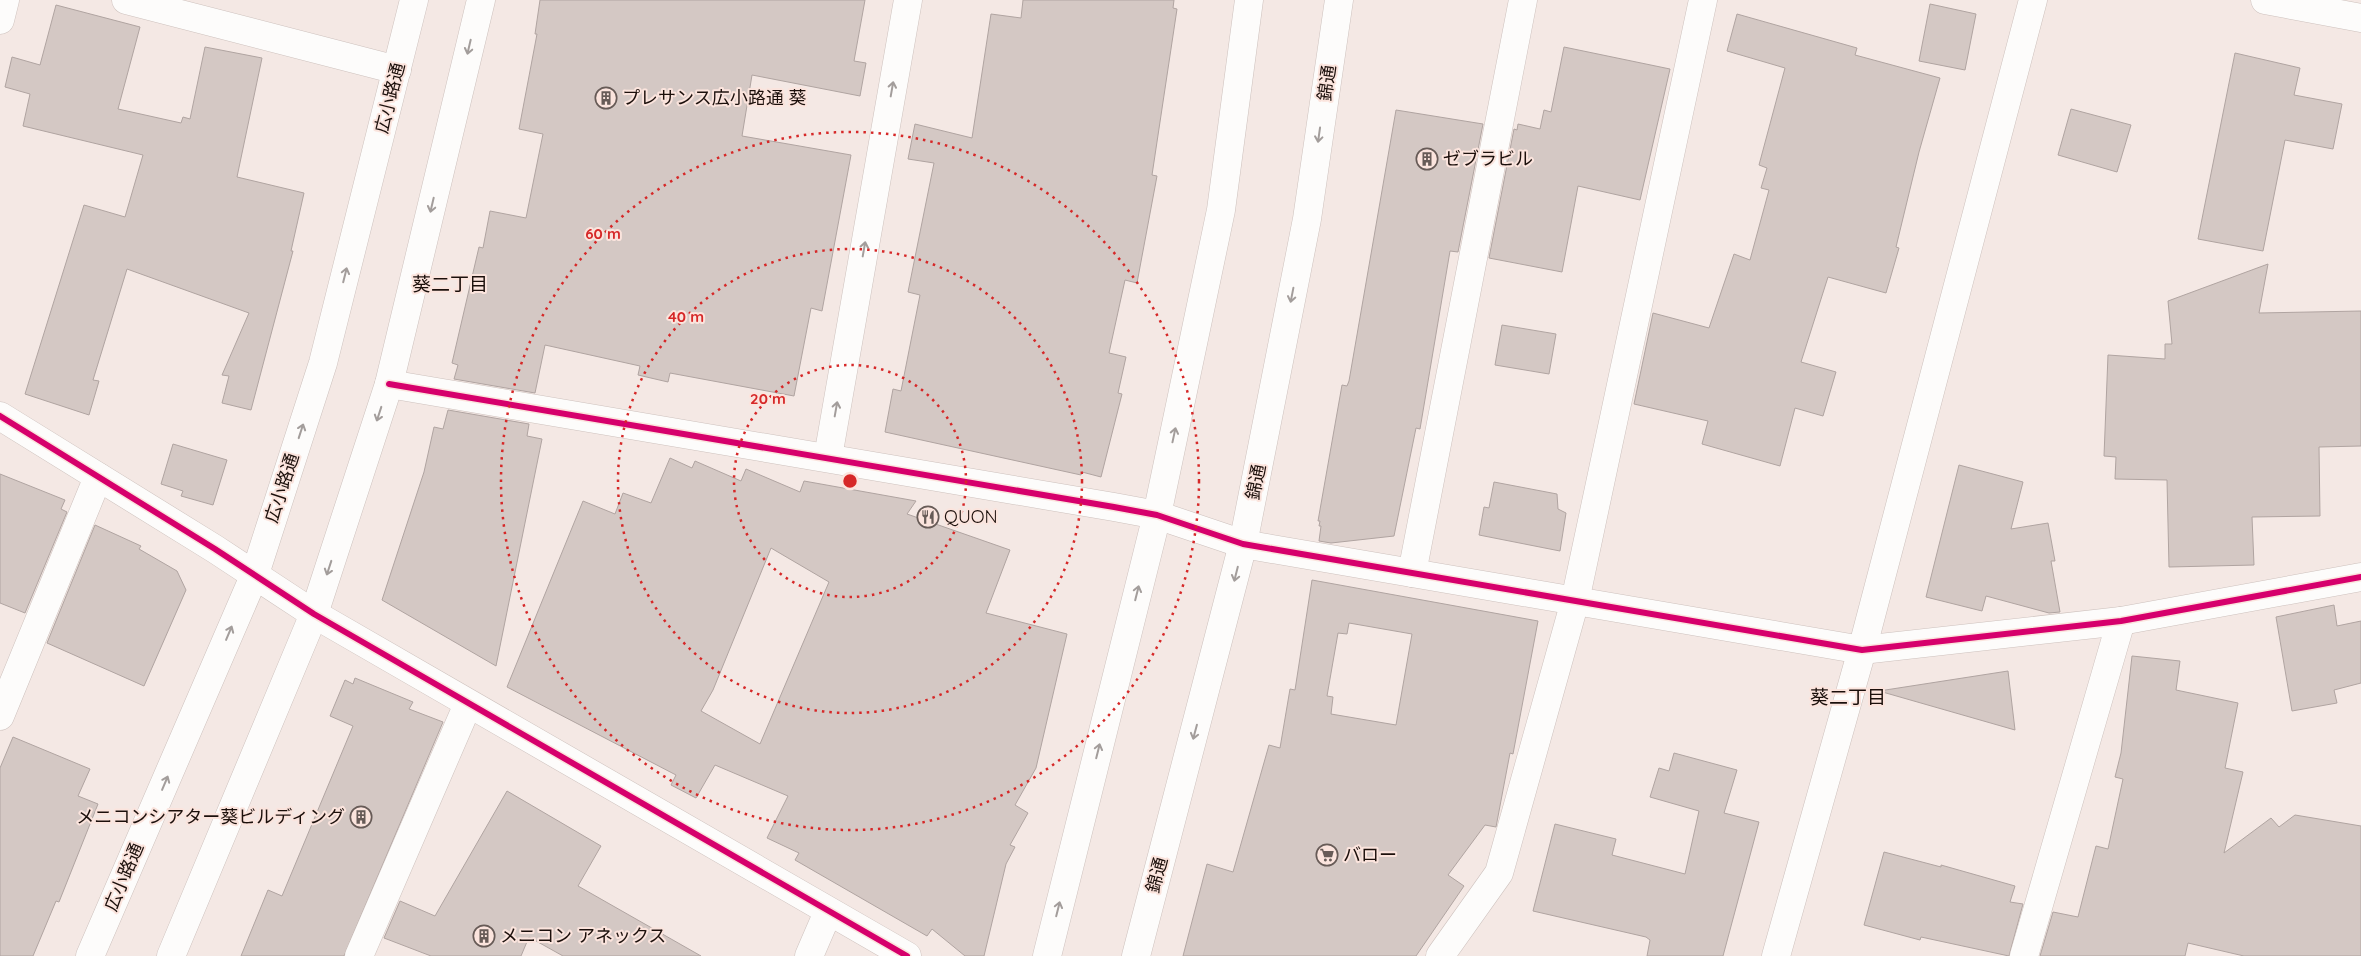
<svg xmlns="http://www.w3.org/2000/svg" width="2361" height="956" font-family="Quicksand,'Noto Sans JP',sans-serif">
<style>
.building{fill:#d4c8c4;stroke:#b0a4a1;fill-rule:evenodd}
.lines{fill:none;stroke-linecap:round;stroke-linejoin:round}
.street-casing{stroke:#cdc1bd;stroke-width:29}
.secondary-casing{stroke:#cdc1bd;stroke-width:29}
.primary-casing{stroke:#cdc1bd;stroke-width:29}
.street{stroke:#fdfcfb;stroke-width:28}
.secondary{stroke:#fdfcfb;stroke-width:28}
.primary{stroke:#fdfcfb;stroke-width:28}
.cycleway-casing{stroke:#fbe4dd;stroke-width:9}
.cycleway{stroke:#d6006c;stroke-width:6}
.oneway{stroke:#a39d9b}
.ring{fill:none;stroke:#d62828;stroke-width:2.5;stroke-dasharray:2.5 5}
.labels{text-anchor:middle;stroke-width:4;stroke-linejoin:round;paint-order:stroke}
.street-label{font-size:18px;fill:#1b0f0b;stroke:#fbe4dd}
.poi-label{font-size:18px;fill:#1b0f0b;stroke:#fbe4dd;text-anchor:start}
.neighbourhood-label{font-size:19px;fill:#1b0f0b;stroke:#fbe4dd}
.centre{fill:#d62828;stroke:#fbe4dd;stroke-width:2.5}
.ring-label{font-size:15px;text-anchor:middle;font-weight:bold;fill:#d62828;stroke:#fbe4dd;stroke-width:4;stroke-linejoin:round;paint-order:stroke}
</style>
<rect width="100%" height="100%" fill="#f4e8e4"/>
<!-- building -->
<g class="building">
<polygon points="540,0 865,0 854,61 866,63 860,96 752,75 742,136 851,155 822,311 811,308 794,396 670,373 668,382 638,375 640,366 545,345 535,393 454,379 458,365 452,363 479,247 483,248 490,211 526,218 543,134 519,129 537,34 535,34"/>
<polygon points="1023,0 1174,0 1173,8 1177,9 1152,175 1157,176 1137,283 1125,280 1109,353 1126,357 1118,393 1122,394 1101,477 1082,472 1081,475 885,432 893,389 901,391 920,295 908,292 934,163 908,159 915,124 972,138 991,14 1021,18"/>
<polygon points="1930,4 1976,14 1965,70 1919,61"/>
<polygon points="56,5 140,27 118,109 181,123 183,117 190,119 205,47 262,58 237,177 304,193 291,251 293,251 251,410 222,403 229,376 222,375 249,313 127,269 93,380 99,381 89,415 25,394 84,205 125,217 143,155 23,126 30,94 5,87 12,57 40,65"/>
<polygon points="1737,14 1857,48 1855,55 1940,78 1919,152 1896,247 1899,248 1886,293 1828,277 1801,362 1836,372 1823,416 1795,408 1780,466 1702,444 1708,421 1634,404 1653,313 1709,328 1734,254 1750,260 1769,190 1761,188 1767,168 1759,165 1785,68 1727,51"/>
<polygon points="1564,47 1670,69 1640,200 1578,186 1562,272 1489,258 1514,129 1517,130 1518,124 1540,129 1544,110 1551,112"/>
<polygon points="2235,53 2300,68 2294,95 2342,104 2333,149 2285,140 2263,251 2198,239"/>
<polygon points="2071,109 2131,125 2117,172 2058,155"/>
<polygon points="1396,110 1483,124 1458,252 1450,251 1420,429 1416,428 1394,536 1331,543 1319,541 1321,526 1319,526 1320,521 1318,521 1342,385 1347,386 1349,381"/>
<polygon points="2268,264 2259,313 2361,311 2361,446 2319,447 2320,516 2252,517 2254,565 2169,567 2167,480 2115,479 2116,457 2104,456 2108,355 2165,359 2165,344 2172,344 2168,301"/>
<polygon points="1502,325 1556,334 1549,374 1495,365"/>
<polygon points="448,410 529,424 527,436 542,439 496,666 382,600 424,472 434,427 443,429"/>
<polygon points="173,444 227,460 213,505 181,496 183,491 161,484"/>
<path d="M670,458L692,468L695,461L741,481L746,469L800,492L804,481L916,501L907,514L1010,550L986,613L1067,634L1036,768L1015,805L1028,813L1010,845L1015,847L1006,864L984,956H965L932,929L927,936L795,860L799,853L767,838L788,796L715,765L696,798L671,785L676,775L507,687L583,501L615,514L623,493L651,503ZM771,548L829,582L760,744L701,711L713,690Z"/>
<polygon points="1959,465 2023,482 2011,529 2048,523 2055,561 2051,561 2060,612 2049,613 1986,596 1982,611 1926,597"/>
<polygon points="0,474 65,500 61,509 67,512 25,613 0,603"/>
<polygon points="1494,482 1557,494 1558,509 1566,513 1560,551 1479,535 1484,507 1489,508"/>
<polygon points="95,525 141,546 139,549 177,571 186,590 144,686 47,643"/>
<path d="M1312,580L1538,621L1513,754L1510,753L1496,827L1485,825L1448,875L1464,886L1416,956H1183L1207,864L1233,872L1269,745L1280,748L1290,689L1295,690ZM1349,623L1412,634L1396,725L1331,714L1333,697L1327,696L1338,633L1347,634Z"/>
<polygon points="2334,605 2337,626 2361,621 2361,683 2334,690 2337,703 2292,711 2276,617"/>
<polygon points="2132,656 2180,661 2176,690 2238,703 2225,768 2243,772 2224,853 2271,818 2279,827 2295,815 2361,826 2361,956 2244,956 2188,943 2185,956 2040,956 2053,912 2078,917 2096,846 2108,849 2123,779 2115,777 2121,753"/>
<polygon points="2008,671 2015,730 1879,691"/>
<polygon points="355,678 413,702 409,709 443,722 344,956 241,956 268,890 282,896 353,726 330,716 345,680 353,684"/>
<polygon points="13,737 90,769 78,796 98,804 59,902 56,901 33,956 0,956 0,768"/>
<polygon points="1674,753 1737,770 1724,813 1759,822 1723,956 1647,956 1650,940 1646,937 1533,911 1555,824 1616,839 1612,855 1685,874 1699,811 1650,797 1659,768 1669,771"/>
<polygon points="507,791 601,846 578,886 701,956 563,956 529,937 521,956 431,956 384,938 400,901 435,916"/>
<polygon points="1884,852 1941,867 1941,865 2015,886 2010,902 2023,904 2009,956 1921,937 1920,940 1864,925"/>
</g>
<g class="lines">
<!-- street casing -->
<g class="street-casing">
<g id="street">
<polyline points="126,0 397,70"/>
<polyline points="0,20 5,0"/>
<polyline points="389,384 1114,507 1157,515 1243,544 1862,650 2121,621 2361,577"/>
<polyline points="828,457 908,0"/>
<polyline points="1412,573 1523,0"/>
<polyline points="0,716 98,477"/>
<polyline points="359,956 468,704"/>
<polyline points="809,956 828,912"/>
<polyline points="1440,956 1499,873 1575,601 1703,0"/>
<polyline points="2024,956 2121,621"/>
</g>
</g>
<!-- secondary casing -->
<g class="secondary-casing">
<g id="secondary">
<polyline points="2265,0 2361,18"/>
<polyline points="0,416 215,549 314,614 907,956"/>
<polyline points="1047,956 1157,515 1221,210 1249,0"/>
<polyline points="1136,956 1243,544 1307,219 1339,0"/>
<polyline points="1776,956 1862,650 2033,0"/>
</g>
</g>
<!-- primary casing -->
<g class="primary-casing">
<g id="primary">
<polyline points="90,956 255,574 323,363 414,0"/>
<polyline points="171,956 314,614 389,384 481,0"/>
</g>
</g>
<!-- street -->
<use href="#street" class="street"/>
<!-- secondary -->
<use href="#secondary" class="secondary"/>
<!-- primary -->
<use href="#primary" class="primary"/>
<!-- cycleway casing -->
<g class="cycleway-casing">
<g id="cycleway">
<polyline points="389,384 1114,507 1157,515 1243,544 1862,650 2121,621 2361,577"/>
<polyline points="0,416 215,549 314,614 907,956"/>
</g>
</g>
<!-- cycleway -->
<use href="#cycleway" class="cycleway"/>
</g>
<!-- one-way arrows -->
<defs><path id="oneway-shaft" d="M-6 0H5M1.5-3L5.5 0L1.5 3" fill="none" stroke-width="1.6" stroke-linecap="round" stroke-linejoin="round" transform="scale(1.25)"/></defs>
<g class="oneway">
<use href="#oneway-shaft" transform="translate(469 47) rotate(103)"/>
<use href="#oneway-shaft" transform="translate(892 89) rotate(-80)"/>
<use href="#oneway-shaft" transform="translate(1319 135) rotate(98)"/>
<use href="#oneway-shaft" transform="translate(432 205) rotate(103)"/>
<use href="#oneway-shaft" transform="translate(864 249) rotate(-80)"/>
<use href="#oneway-shaft" transform="translate(345 275) rotate(-76)"/>
<use href="#oneway-shaft" transform="translate(1292 295) rotate(101)"/>
<use href="#oneway-shaft" transform="translate(836 409) rotate(-80)"/>
<use href="#oneway-shaft" transform="translate(379 414) rotate(108)"/>
<use href="#oneway-shaft" transform="translate(301 431) rotate(-72)"/>
<use href="#oneway-shaft" transform="translate(1174 435) rotate(-78)"/>
<use href="#oneway-shaft" transform="translate(329 568) rotate(108)"/>
<use href="#oneway-shaft" transform="translate(1236 574) rotate(104)"/>
<use href="#oneway-shaft" transform="translate(1137 593) rotate(-76)"/>
<use href="#oneway-shaft" transform="translate(229 633) rotate(-67)"/>
<use href="#oneway-shaft" transform="translate(1195 732) rotate(105)"/>
<use href="#oneway-shaft" transform="translate(1098 751) rotate(-76)"/>
<use href="#oneway-shaft" transform="translate(165 783) rotate(-67)"/>
<use href="#oneway-shaft" transform="translate(1058 909) rotate(-76)"/>
</g>
<!-- distance rings -->
<g class="ring">
<circle cx="850" cy="481" r="116"/>
<circle cx="850" cy="481" r="232"/>
<circle cx="850" cy="481" r="349"/>
</g>
<!-- icons -->
<defs>
<g id="building-ring" transform="scale(1.125)"><circle r="9.5" fill="#fbe4dd" stroke="#675b57" stroke-width="1.5"/><path d="M-4-6H4V6H1V3H-1V6H-4ZM-2.5-4.3h1.7v1.8h-1.7ZM.8-4.3h1.7v1.8H.8ZM-2.5-1h1.7V.8h-1.7ZM.8-1h1.7V.8H.8Z" fill="#675b57"/></g>
<g id="restaurant-ring" transform="scale(1.125)"><circle r="9.5" fill="#fbe4dd" stroke="#675b57" stroke-width="1.5"/><path d="M-5-6h1v4h1v-4h1v4h1v-4h1v5L-1.5 .5V6h-2V.5L-5-1ZM5-6V6H3V1.5H1.5Q1.5-4 5-6Z" fill="#675b57"/></g>
<g id="supermarket-ring" transform="scale(1.125)"><circle r="9.5" fill="#fbe4dd" stroke="#675b57" stroke-width="1.5"/><path d="M-6-5.5h2.5l.6 2H6L4.5 2H-2.5L-4.4-4H-6ZM-1.5 3.2a1.3 1.3 0 1 0 .1 0ZM3 3.2a1.3 1.3 0 1 0 .1 0Z" fill="#675b57"/></g>
</defs>
<g fill-rule="evenodd">
<use href="#building-ring" x="606" y="98"/>
<use href="#building-ring" x="1427" y="159"/>
<use href="#restaurant-ring" x="928" y="517"/>
<use href="#building-ring" x="361" y="817"/>
<use href="#supermarket-ring" x="1327" y="855"/>
<use href="#building-ring" x="484" y="936"/>
</g>
<g class="labels">
<!-- street labels -->
<g class="street-label">
<text transform="translate(1327 83) rotate(-82)" y="6">錦通</text>
<text transform="translate(390 98) rotate(-76)" y="6">広小路通</text>
<text transform="translate(1256 482) rotate(-79)" y="6">錦通</text>
<text transform="translate(282 488) rotate(-72)" y="6">広小路通</text>
<text transform="translate(1157 875) rotate(-75)" y="6">錦通</text>
<text transform="translate(124 877) rotate(-67)" y="6">広小路通</text>
</g>
<!-- poi labels -->
<g class="poi-label">
<text x="622" y="104">プレサンス広小路通 葵</text>
<text x="1443" y="165">ゼブラビル</text>
<text x="944" y="523">QUON</text>
<text x="345" y="823" text-anchor="end">メニコンシアター葵ビルディング</text>
<text x="1343" y="861">バロー</text>
<text x="500" y="942">メニコン アネックス</text>
</g>
<!-- neighbourhood labels -->
<g class="neighbourhood-label">
<text x="450" y="291">葵二丁目</text>
<text x="1848" y="704">葵二丁目</text>
</g>
</g>
<circle cx="850" cy="481" r="8" class="centre"/>
<g class="ring-label">
<text x="603" y="239">60 m</text>
<text x="686" y="322">40 m</text>
<text x="768" y="404">20 m</text>
</g>
</svg>
